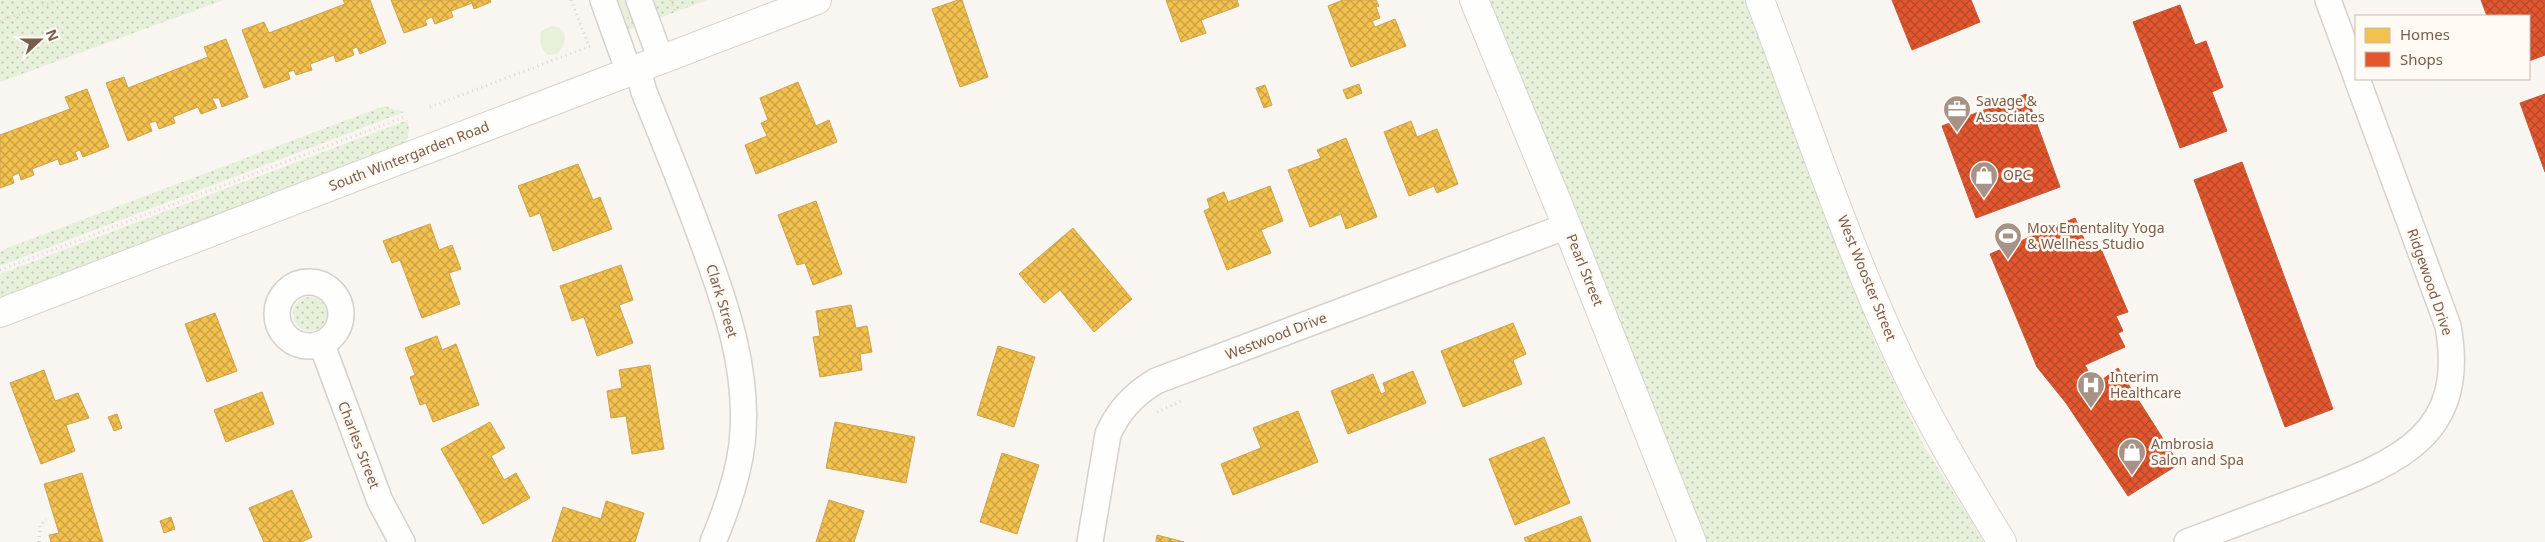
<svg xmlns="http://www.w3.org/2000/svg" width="2545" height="542" font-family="'Noto Sans',sans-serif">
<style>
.grass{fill:url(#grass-dots)}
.garden{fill:#e7f0db}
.homes{fill:url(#homes-cross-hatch);stroke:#cea34e}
.shops{fill:url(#shops-cross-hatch);stroke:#c45837}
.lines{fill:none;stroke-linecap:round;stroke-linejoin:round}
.street-casing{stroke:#d7d1cb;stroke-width:28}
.secondary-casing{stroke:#d9d2cb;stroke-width:30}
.path{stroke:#dcd5d0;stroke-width:3;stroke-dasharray:1 4;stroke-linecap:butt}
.street{stroke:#fefefd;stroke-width:25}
.secondary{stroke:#fefefd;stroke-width:28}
.labels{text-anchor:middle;stroke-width:5;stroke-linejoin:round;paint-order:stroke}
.poi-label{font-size:14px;fill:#7a5c4d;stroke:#fffaf3;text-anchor:start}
.street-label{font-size:14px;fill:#7a5c4d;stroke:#fffaf3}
</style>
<defs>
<pattern id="grass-dots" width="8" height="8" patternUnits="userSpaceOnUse" patternTransform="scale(1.25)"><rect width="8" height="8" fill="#e7f0db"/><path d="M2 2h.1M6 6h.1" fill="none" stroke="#c0c6b4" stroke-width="1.8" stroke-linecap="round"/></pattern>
<pattern id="homes-cross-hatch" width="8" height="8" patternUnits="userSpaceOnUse" patternTransform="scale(1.25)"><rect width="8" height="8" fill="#f2c14e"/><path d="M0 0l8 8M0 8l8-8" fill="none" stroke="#c9a043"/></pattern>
<pattern id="shops-cross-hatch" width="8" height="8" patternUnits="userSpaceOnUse" patternTransform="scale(1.25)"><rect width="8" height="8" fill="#e4572e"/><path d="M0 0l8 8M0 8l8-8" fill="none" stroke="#b44828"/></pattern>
</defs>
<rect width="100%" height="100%" fill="#f9f5f0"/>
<!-- grass -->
<g class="grass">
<polygon points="0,0 224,0 0,82"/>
<polygon points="594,0 707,0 607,38"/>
<polygon points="1489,0 1745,0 1876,345 1923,444 1984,542 1706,542"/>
<polygon points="384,106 404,112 0,266 0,251"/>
<polygon points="408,120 409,132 405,145 0,299 0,274"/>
<circle cx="310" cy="314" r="17"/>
</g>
<!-- garden -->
<g class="garden">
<polygon points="615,0 627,0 631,13 630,16 627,18 621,15"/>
<path d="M551,26C569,27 568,43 557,54L548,55C539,48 540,41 541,31Z"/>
</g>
<!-- homes -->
<g class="homes">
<polygon points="343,0 370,0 386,43 360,54 357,47 352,49 354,55 336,62 334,55 310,64 312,70 296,75 294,70 288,72 290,79 264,88 242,30 264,22 269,33 345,4"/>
<polygon points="391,0 490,0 491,2 474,9 472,3 451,11 453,17 435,24 432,17 425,20 427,25 404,33"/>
<polygon points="958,0 962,0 988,77 960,87 932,9"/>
<polygon points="1166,0 1237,0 1239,6 1201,20 1206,33 1181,42"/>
<polygon points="1343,0 1376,0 1379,6 1376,7 1380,18 1372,21 1375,27 1395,19 1406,46 1351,67 1328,6"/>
<polygon points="226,39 248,97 222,107 219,98 212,98 217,108 201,114 198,107 173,117 175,123 159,129 156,121 149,123 152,131 128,141 106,83 124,77 128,88 208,57 204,47"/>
<polygon points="798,82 816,126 829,120 837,142 756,174 745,145 767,136 761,123 768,120 760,98"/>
<polygon points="1359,84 1362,93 1347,99 1343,90"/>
<polygon points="1265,85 1272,105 1264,108 1256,88"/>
<polygon points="87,89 109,147 83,157 80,150 75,152 78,159 60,165 58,159 32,169 34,175 21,180 19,173 12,176 14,183 0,188 0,135 70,109 65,97"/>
<polygon points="1411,121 1417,137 1437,129 1458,184 1437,193 1434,186 1409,196 1384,132"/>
<polygon points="1346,138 1377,217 1346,229 1341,214 1310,227 1288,170 1321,158 1317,150"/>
<polygon points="578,164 593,200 600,197 612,229 553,251 540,213 530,217 518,186"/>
<polygon points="1270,186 1283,221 1261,230 1271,253 1227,270 1204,211 1210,208 1207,199 1224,192 1228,202"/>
<polygon points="816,201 842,274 813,285 805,263 797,265 778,215"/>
<polygon points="430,224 439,250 452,245 461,269 449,273 460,304 422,318 400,260 392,263 383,241"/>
<polygon points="1073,228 1132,299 1094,332 1060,290 1044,303 1019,274"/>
<polygon points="621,265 633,300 619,305 633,343 597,356 584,317 572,321 560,286"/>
<polygon points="851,305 856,328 867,326 872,352 860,354 862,370 820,377 813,337 820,336 816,311"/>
<polygon points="215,313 237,371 207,382 185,324"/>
<polygon points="1513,323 1526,354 1513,360 1522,384 1463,407 1441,351"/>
<polygon points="437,336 442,350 456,344 479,405 433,422 426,403 420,405 410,377 415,375 405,348"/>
<polygon points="998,346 1035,357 1014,427 977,415"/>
<polygon points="650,365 664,449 632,454 626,416 611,418 607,391 622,388 619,370"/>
<polygon points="44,370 55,401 78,393 89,418 66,425 75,451 41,464 10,383"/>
<polygon points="1413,371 1426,403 1348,434 1331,391 1373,374 1381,394 1386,392 1383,383"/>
<polygon points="262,392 274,424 226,442 214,410"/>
<polygon points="1298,411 1318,462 1233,495 1221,464 1261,448 1253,428"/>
<polygon points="117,414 122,428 114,431 108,417"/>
<polygon points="490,422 505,448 491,456 504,480 516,473 530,498 483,524 441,449"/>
<polygon points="835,422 915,437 906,483 826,468"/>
<polygon points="1544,437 1570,503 1515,525 1489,459"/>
<polygon points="1002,453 1039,465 1017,534 980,522"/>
<polygon points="82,473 103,542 51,542 49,535 59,533 44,484"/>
<polygon points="292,490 312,537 302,542 264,542 249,508"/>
<polygon points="829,500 864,511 854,542 816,542"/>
<polygon points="606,501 644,513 635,542 552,542 563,507 601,519"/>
<polygon points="1581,516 1591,542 1526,542 1524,538"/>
<polygon points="171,517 175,529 164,533 160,521"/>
<polygon points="1157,535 1184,542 1156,542"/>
</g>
<!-- shops -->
<g class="shops">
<polygon points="1892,0 1971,0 1980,22 1912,50"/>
<polygon points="2481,0 2545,0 2545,55 2529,61 2529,16 2487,16"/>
<polygon points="2180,5 2195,45 2206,41 2223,87 2212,92 2227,131 2180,148 2133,22"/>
<polygon points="2026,94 2060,187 1976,218 1942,126"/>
<polygon points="2545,94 2545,172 2520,103"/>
<polygon points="2242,162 2333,409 2285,427 2194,180"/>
<polygon points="2075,218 2090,253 2101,249 2128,312 2116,316 2123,331 2118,333 2125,347 2085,365 2095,385 2118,368 2179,464 2128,496 2066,403 2037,367 1990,254"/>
</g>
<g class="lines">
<!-- street casing -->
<g class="street-casing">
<g id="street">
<polyline points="603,0 629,72"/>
<polyline points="639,0 661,60"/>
<polyline points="2328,0 2356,76"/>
<path d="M638,69L644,92C664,141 684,190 702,240C726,305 750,373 742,444C738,477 726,511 713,542"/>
<circle cx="309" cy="314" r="32"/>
<polyline points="322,345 380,501 402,542"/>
<path d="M1090,542L1108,434C1119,410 1133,395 1156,381L1567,226"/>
<path d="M2187,542C2228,527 2270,511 2312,495C2397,462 2468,436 2448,326L2357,79"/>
</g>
</g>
<!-- secondary casing -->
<g class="secondary-casing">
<g id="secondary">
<polyline points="1474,0 1567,226 1692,542"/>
<path d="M1760,0C1806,121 1847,246 1902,363C1931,425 1966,484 2002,542"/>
<polyline points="0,313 817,0"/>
</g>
</g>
<!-- path -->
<g class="path">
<polyline points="571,0 589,46"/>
<polyline points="671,0 676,13"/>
<polyline points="0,21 60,0"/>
<polyline points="430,107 593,45"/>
<polyline points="0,270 407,116"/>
<polyline points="1157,412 1181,401"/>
<polyline points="39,542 40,526 46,519"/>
</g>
<!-- street -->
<use href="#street" class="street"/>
<!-- secondary -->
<use href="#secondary" class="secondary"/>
</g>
<!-- icons -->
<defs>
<g id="office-pin" transform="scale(1.4375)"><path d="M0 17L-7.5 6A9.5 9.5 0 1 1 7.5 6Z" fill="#a69286" stroke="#fffaf3"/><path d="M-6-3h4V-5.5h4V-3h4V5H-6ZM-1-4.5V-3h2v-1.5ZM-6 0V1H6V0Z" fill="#fff"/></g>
<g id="shop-pin" transform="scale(1.4375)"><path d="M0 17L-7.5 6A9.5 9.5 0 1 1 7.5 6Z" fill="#a69286" stroke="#fffaf3"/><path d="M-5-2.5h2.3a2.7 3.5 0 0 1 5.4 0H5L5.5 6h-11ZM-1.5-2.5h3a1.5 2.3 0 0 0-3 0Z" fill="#fff"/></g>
<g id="stadium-pin" transform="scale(1.4375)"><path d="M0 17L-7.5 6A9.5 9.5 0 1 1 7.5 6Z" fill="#a69286" stroke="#fffaf3"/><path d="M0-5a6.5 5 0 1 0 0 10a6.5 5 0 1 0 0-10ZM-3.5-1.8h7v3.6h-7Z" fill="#fff"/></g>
<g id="hospital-pin" transform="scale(1.4375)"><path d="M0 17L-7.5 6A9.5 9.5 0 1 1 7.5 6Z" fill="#a69286" stroke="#fffaf3"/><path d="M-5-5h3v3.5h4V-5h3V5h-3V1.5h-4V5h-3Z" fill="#fff"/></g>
</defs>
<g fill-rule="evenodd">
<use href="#office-pin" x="1957" y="109"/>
<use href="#shop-pin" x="1984" y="175"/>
<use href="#stadium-pin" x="2008" y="236"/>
<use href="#hospital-pin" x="2091" y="385"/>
<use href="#shop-pin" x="2132" y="452"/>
</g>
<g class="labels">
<!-- poi labels -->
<g class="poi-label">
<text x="1976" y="106">Savage &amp;<tspan x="1976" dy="16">Associates</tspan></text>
<text x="2003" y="180">OPC</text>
<text x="2027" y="233">Mox Ementality Yoga<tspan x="2027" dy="16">&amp; Wellness Studio</tspan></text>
<text x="2110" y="382">Interim<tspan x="2110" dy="16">Healthcare</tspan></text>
<text x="2151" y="449">Ambrosia<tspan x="2151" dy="16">Salon and Spa</tspan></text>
</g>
<!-- street labels -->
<g class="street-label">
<text transform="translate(409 156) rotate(-21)" y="5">South Wintergarden Road</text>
<text transform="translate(1585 270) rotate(68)" y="5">Pearl Street</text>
<text transform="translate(1867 278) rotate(68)" y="5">West Wooster Street</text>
<text transform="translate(2430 282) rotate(71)" y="5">Ridgewood Drive</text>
<text transform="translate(722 301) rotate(73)" y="5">Clark Street</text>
<text transform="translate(1276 336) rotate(-21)" y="5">Westwood Drive</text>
<text transform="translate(359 445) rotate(69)" y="5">Charles Street</text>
</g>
</g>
<!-- legend -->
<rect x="2355" y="15" width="175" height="65" fill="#fffaf3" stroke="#cabbb1"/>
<rect x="2365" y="28" width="25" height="15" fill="#f2c14e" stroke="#cabbb1"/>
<text x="2400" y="40" font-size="15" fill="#7a5c4d">Homes</text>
<rect x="2365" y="52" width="25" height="15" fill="#e4572e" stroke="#cabbb1"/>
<text x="2400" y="65" font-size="15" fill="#7a5c4d">Shops</text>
<!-- north arrow -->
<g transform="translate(40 40) rotate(69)" stroke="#fffaf3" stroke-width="4" paint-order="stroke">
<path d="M0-4L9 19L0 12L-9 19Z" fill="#7a5c4d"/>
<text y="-8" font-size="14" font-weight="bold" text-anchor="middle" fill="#7a5c4d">N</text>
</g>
</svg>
